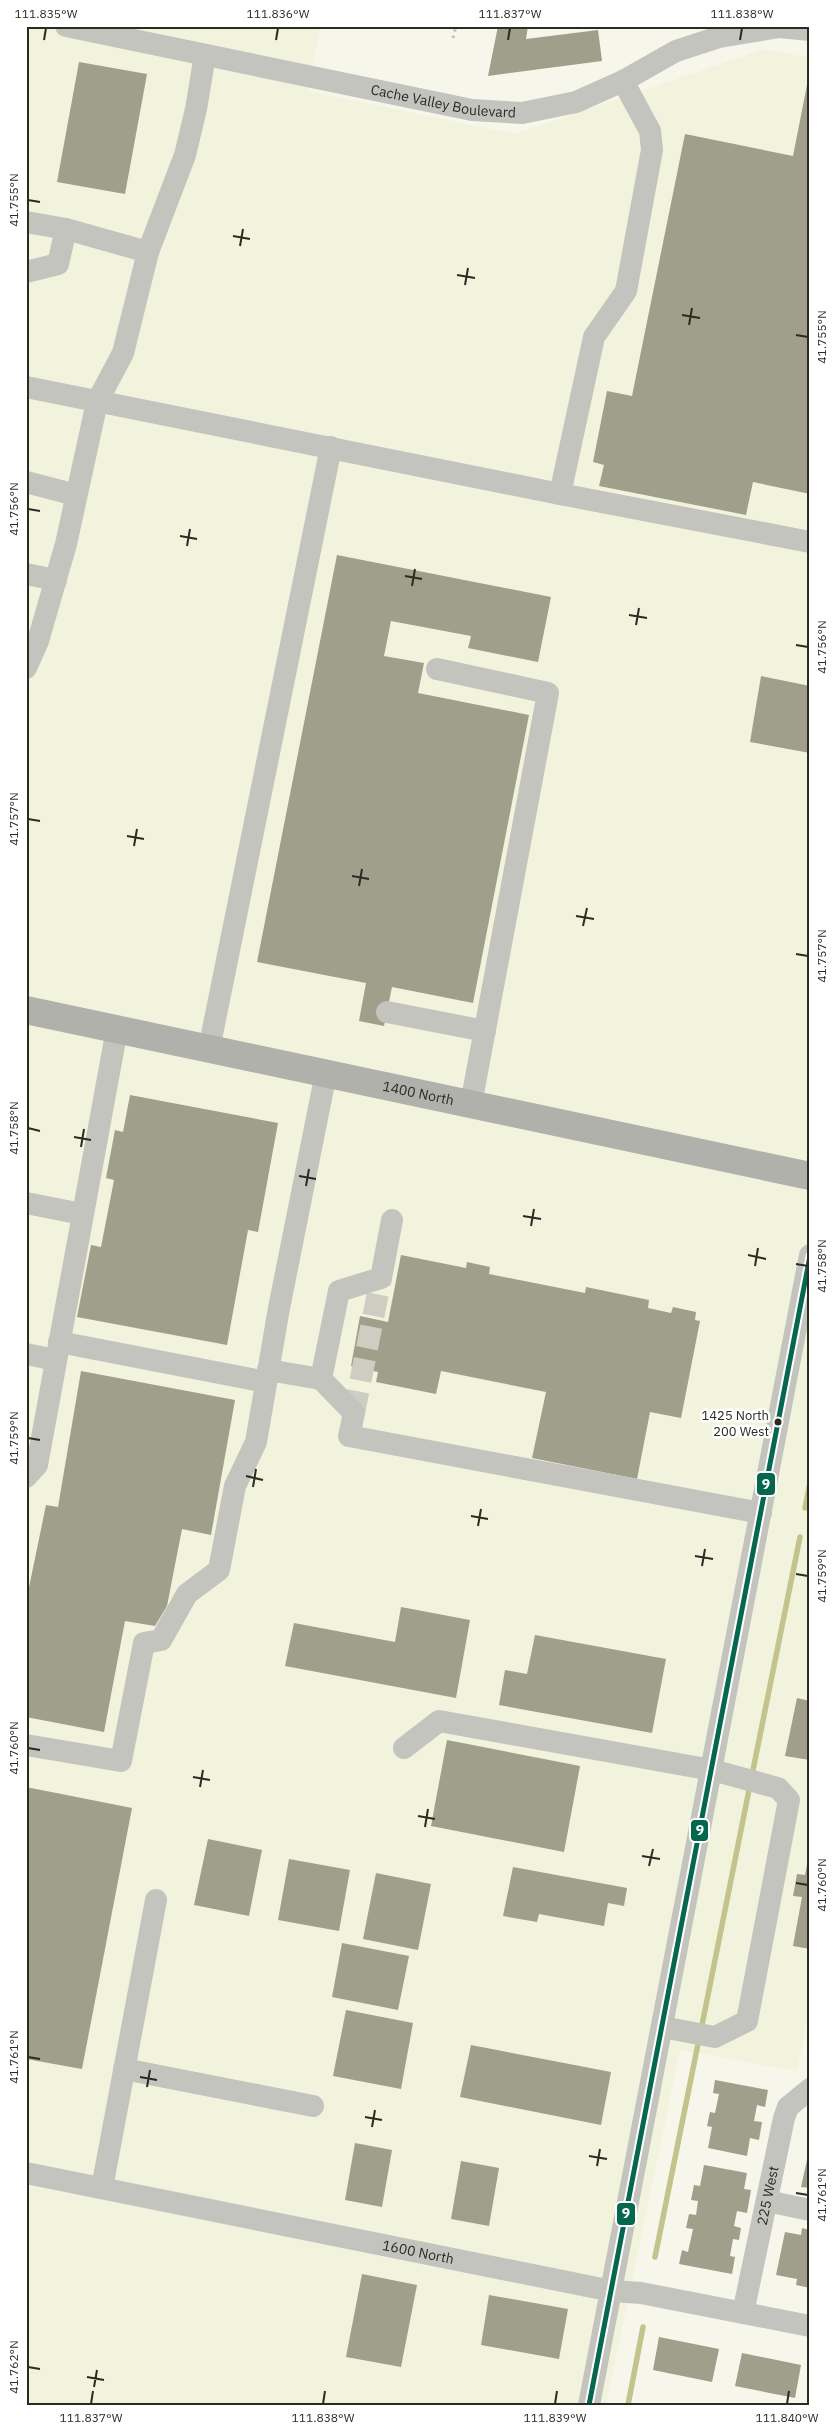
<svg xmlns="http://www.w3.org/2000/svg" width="836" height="2431" font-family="'IBM Plex Sans',sans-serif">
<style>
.built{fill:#f2f3dc}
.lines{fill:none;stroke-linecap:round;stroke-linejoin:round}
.stream{stroke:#c3c38e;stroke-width:5.5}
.building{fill:#a09f8c}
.minor-tunnel{stroke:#cdcdc2;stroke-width:22;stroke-dasharray:22 11;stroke-linecap:butt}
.path{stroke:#bebeb9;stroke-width:3;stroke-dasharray:2.5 4;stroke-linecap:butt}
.minor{stroke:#c4c4bf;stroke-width:22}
.major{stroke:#b1b1ac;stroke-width:28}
.bus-1-casing{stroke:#fff;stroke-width:9}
.bus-1{stroke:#05674e;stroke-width:5}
.ticks{fill:none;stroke:#2b2b22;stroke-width:2}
.bus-dot{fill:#2b2b22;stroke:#fff;stroke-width:2}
.labels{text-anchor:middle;stroke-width:5;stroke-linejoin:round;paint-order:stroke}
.bus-label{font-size:13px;fill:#2b2b22;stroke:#fff;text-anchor:end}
.street-label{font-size:14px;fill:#2b2b22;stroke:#fff}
.line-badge{stroke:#fff;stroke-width:2}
.badge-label{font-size:14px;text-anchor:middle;font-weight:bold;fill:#fff}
.neatline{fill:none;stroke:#2b2b22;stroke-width:2}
.ticks-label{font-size:12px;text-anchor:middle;fill:#2b2b22}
</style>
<rect width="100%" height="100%" fill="#f6f6ea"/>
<!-- built -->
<polygon class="built" points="26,26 320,26 308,91 515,134 765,49 810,58 810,2007 797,2071 680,2050 606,2405 26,2405"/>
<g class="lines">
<!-- stream -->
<g class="stream">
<polyline points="805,1508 810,1483"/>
<polyline points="752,1775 800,1537"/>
<polyline points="701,2030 750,1785"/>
<polyline points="655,2257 699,2039"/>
<polyline points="628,2405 643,2327"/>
</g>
</g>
<!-- building -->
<g class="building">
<polygon points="498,26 528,26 526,39 598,30 602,61 488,76"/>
<polygon points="79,62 147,74 125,194 57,182"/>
<polygon points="807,85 810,85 810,494 753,482 746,515 599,486 604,465 593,462 607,391 632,396 685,134 793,156"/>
<polygon points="337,555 551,597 538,662 468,648 471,636 391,621 384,656 424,663 418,693 529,715 473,1003 392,987 384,1026 359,1021 366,983 257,962"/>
<polygon points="761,676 810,686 810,753 750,742"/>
<polygon points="130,1095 278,1123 258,1232 248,1230 227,1345 77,1317 91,1245 101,1247 114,1180 106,1178 115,1130 123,1132"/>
<polygon points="401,1255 466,1268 467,1262 490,1267 489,1274 585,1293 586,1287 649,1300 648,1308 671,1313 673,1307 696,1312 695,1320 700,1321 681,1418 650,1412 637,1479 532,1458 546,1392 441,1371 436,1394 376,1382 378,1372 351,1366 360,1316 388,1322"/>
<polygon points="81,1371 235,1400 211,1535 182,1529 167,1606 155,1626 125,1621 104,1732 26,1717 26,1602 46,1505 58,1507"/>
<polygon points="401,1607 470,1620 456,1698 285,1666 294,1623 395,1642"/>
<polygon points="535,1635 666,1659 652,1733 499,1705 505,1670 527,1674"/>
<polygon points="797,1698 810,1701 810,1760 785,1756"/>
<polygon points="447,1740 580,1766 564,1852 431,1826"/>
<polygon points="26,1787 132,1808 82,2069 26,2059"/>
<polygon points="208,1839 262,1850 249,1916 194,1905"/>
<polygon points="809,1854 810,1854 810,1949 793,1946 802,1897 793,1896 797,1874 805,1875"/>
<polygon points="289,1859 350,1870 339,1931 278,1920"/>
<polygon points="513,1867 627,1888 624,1906 608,1903 604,1926 539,1914 537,1922 503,1916"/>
<polygon points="376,1873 431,1884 418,1950 363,1939"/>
<polygon points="342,1943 409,1956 398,2010 332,1997"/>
<polygon points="346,2010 413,2023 401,2089 333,2076"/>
<polygon points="471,2045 611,2072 601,2125 460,2097"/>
<polygon points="715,2080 768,2090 765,2107 757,2105 754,2121 762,2122 759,2140 750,2138 747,2156 708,2148 712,2127 707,2126 710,2112 715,2113 719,2094 713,2093"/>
<polygon points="355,2143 392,2150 382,2207 345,2200"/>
<polygon points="809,2151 810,2151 810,2188 801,2187"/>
<polygon points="461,2161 499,2168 489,2226 451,2219"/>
<polygon points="704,2165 747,2173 744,2189 751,2190 747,2213 737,2211 734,2226 741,2228 739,2240 733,2239 730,2256 735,2257 732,2274 679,2264 682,2250 688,2252 693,2229 686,2228 689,2214 696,2215 698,2201 691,2200 694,2185 700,2186"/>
<polygon points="802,2228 810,2230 810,2288 796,2285 797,2279 776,2275 785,2232 801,2235"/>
<polygon points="362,2274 417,2285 401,2367 346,2357"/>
<polygon points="489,2295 568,2309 559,2359 481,2345"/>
<polygon points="659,2337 719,2349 712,2382 653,2370"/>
<polygon points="742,2353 801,2365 795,2398 735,2386"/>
</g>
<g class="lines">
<!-- minor-tunnel -->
<polyline class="minor-tunnel" points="354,1413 381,1278"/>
<!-- path -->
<polyline class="path" points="453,38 456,26"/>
<!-- minor -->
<g class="minor">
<path id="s1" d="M66,26L472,110L522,113L576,102L623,81L676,51L719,37L779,27L810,30"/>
<polyline points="26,222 66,229 148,252"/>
<polyline points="26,272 58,264 66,229"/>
<polyline points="26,387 560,494 810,542"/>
<polyline points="26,482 76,495"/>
<polyline points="560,494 594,337 626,291 652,150 650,131 623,81"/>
<polyline points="26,574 56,580"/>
<polyline points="26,668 38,641 66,544 97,402 123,353 148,252 185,155 196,109 205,55"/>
<polyline points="437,669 548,693 471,1104"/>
<polyline points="387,1012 485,1031"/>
<polyline points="209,1049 331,447"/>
<polyline points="26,1203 82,1214"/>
<polyline points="392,1220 381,1278 339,1291 321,1379 354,1413 349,1436 761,1513"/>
<polyline points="59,1342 266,1382"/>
<polyline points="26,1354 56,1360"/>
<polyline points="268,1370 321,1379"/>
<polyline points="26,1477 37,1465 117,1029"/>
<polyline points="26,1745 121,1761 144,1643 161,1640 187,1594 219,1570 235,1486 256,1442 279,1308 326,1073"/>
<polyline points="404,1748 439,1721 712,1770 778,1788 789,1800 747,2021 715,2037 662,2027"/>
<polyline points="124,2069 313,2106"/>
<path id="s2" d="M26,2173L612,2291L641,2293L810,2326"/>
<polyline points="102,2188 156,1900"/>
<polyline points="767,2201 810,2210"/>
<path id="s3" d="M743,2313L784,2118L788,2107L810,2089"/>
<polyline points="589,2405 810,1255"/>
</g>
<!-- major -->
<path class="major" id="s4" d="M26,1010L810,1176"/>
<!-- bus-1 casing -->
<g class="bus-1-casing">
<polyline id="bus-1" points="589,2405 810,1256"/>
</g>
<!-- bus-1 -->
<use href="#bus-1" class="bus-1"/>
</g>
<!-- ticks -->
<path class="ticks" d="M44,40L46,28M276,40L278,28M508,40L510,28M740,40L742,28M28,200L40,202M233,236L250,239M240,246L243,229M457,275L475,278M465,285L468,268M682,315L700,318M689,325L692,308M796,335L808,337M28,509L40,511M180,536L197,539M187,546L190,529M405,576L422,579M412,586L415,569M629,615L647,618M636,625L639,608M796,645L808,647M28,819L40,821M127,836L144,839M134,846L137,829M352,876L369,879M359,886L362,869M576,916L594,919M583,926L587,908M796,954L808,956M28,1128L40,1131M74,1137L91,1140M81,1147L84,1129M299,1176L316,1179M306,1186L309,1169M523,1216L541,1219M531,1226L534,1209M748,1255L766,1259M796,1264L808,1266M755,1266L758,1248M28,1438L40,1440M246,1476L263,1480M253,1487L256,1469M471,1516L488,1519M478,1526L481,1509M695,1556L713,1559M702,1566L705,1549M796,1574L808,1576M28,1748L40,1750M193,1777L210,1780M200,1787L203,1770M418,1816L435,1819M425,1827L428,1809M642,1856L660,1859M649,1866L653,1849M796,1883L808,1885M28,2057L40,2059M140,2077L157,2080M147,2087L150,2070M365,2117L382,2120M372,2127L375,2110M589,2156L607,2159M597,2166L600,2149M796,2193L808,2195M28,2367L40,2369M87,2377L104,2380M94,2387L97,2370M91,2404L93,2391M323,2404L325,2391M555,2404L557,2391M787,2404L789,2391"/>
<!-- markers -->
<circle class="bus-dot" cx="778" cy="1422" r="4.5"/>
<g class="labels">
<!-- bus labels -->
<g class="bus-label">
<text x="769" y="1420">1425 North<tspan x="769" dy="16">200 West</tspan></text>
</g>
<!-- street labels -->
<g class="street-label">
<text dy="5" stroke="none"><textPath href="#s1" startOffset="385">Cache Valley Boulevard</textPath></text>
<text dy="5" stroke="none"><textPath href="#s4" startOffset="401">1400 North</textPath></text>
<text dy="5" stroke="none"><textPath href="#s3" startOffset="120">225 West</textPath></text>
<text dy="5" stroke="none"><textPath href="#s2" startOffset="400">1600 North</textPath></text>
</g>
</g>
<g class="line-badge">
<rect x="756" y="1472" width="20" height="24" rx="5" fill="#05674e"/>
<rect x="690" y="1819" width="19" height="23" rx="5" fill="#05674e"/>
<rect x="616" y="2202" width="20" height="24" rx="5" fill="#05674e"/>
</g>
<g class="badge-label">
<text x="766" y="1489">9</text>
<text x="700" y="1835">9</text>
<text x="626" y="2218">9</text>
</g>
<!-- border -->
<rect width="836" height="2431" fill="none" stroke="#ffffff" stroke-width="55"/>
<rect x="28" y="28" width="780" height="2376" class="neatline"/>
<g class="ticks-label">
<text x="46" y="18">111.835°W</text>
<text x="278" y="18">111.836°W</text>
<text x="510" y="18">111.837°W</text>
<text x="742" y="18">111.838°W</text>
<text transform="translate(14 200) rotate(-90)" y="4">41.755°N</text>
<text transform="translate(822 337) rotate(-90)" y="4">41.755°N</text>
<text transform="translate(14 509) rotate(-90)" y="4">41.756°N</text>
<text transform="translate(822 647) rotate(-90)" y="4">41.756°N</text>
<text transform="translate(14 819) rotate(-90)" y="4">41.757°N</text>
<text transform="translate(822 956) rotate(-90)" y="4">41.757°N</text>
<text transform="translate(14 1128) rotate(-90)" y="4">41.758°N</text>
<text transform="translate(822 1266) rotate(-90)" y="4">41.758°N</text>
<text transform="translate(14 1438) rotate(-90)" y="4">41.759°N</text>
<text transform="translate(822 1576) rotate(-90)" y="4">41.759°N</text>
<text transform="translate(14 1748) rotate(-90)" y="4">41.760°N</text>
<text transform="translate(822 1885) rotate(-90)" y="4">41.760°N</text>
<text transform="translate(14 2057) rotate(-90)" y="4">41.761°N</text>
<text transform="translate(822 2195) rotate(-90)" y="4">41.761°N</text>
<text transform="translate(14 2367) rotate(-90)" y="4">41.762°N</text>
<text x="91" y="2422">111.837°W</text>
<text x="323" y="2422">111.838°W</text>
<text x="555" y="2422">111.839°W</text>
<text x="787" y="2422">111.840°W</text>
</g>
</svg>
